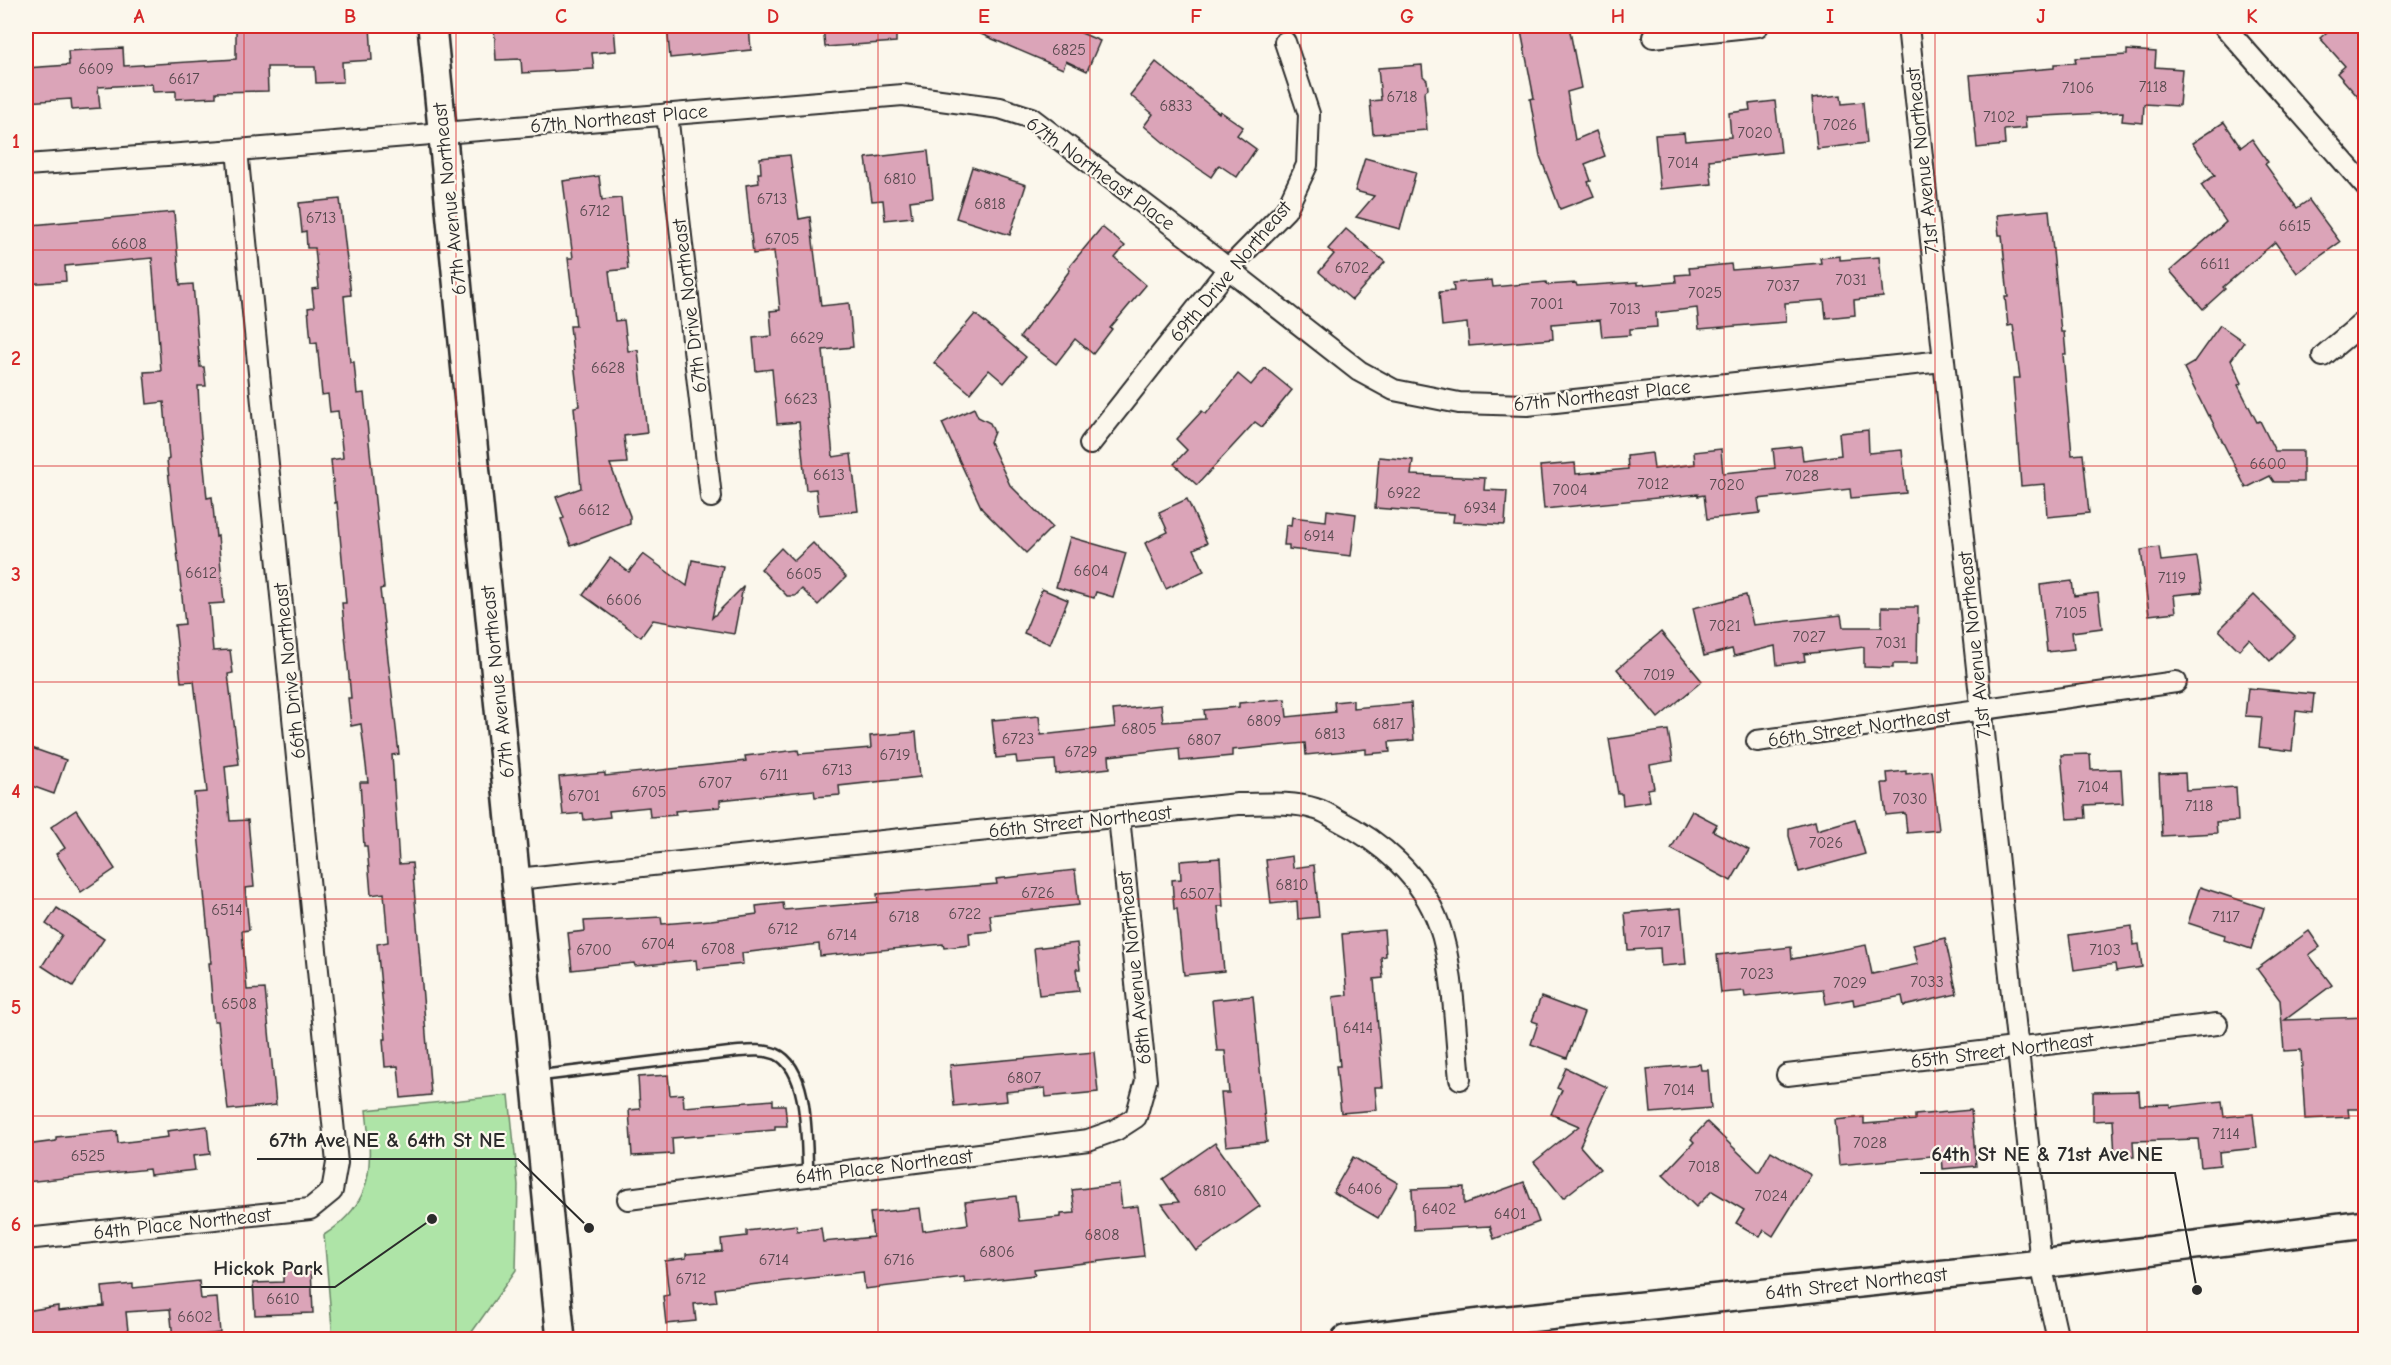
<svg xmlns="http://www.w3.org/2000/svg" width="2391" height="1365" font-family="'Comic Neue',sans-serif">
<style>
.green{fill:#aee4a7;stroke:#6c8869;stroke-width:1.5}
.building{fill:#dba4b8;stroke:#2b2b2b;stroke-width:1.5}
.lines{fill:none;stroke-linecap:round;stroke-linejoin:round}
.service-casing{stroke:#2b2b2b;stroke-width:14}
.minor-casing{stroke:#2b2b2b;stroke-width:24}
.secondary-casing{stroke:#2b2b2b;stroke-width:32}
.service{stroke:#fbf7ec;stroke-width:9}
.minor{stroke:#fbf7ec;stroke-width:20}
.secondary{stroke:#fbf7ec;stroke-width:27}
.grid{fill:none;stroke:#d62828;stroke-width:1.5;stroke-opacity:0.55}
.labels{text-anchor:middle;stroke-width:4.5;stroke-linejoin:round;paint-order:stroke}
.number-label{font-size:16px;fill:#57494e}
.street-label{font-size:20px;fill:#2b2b2b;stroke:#fbf7ec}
.leader{fill:none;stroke:#2b2b2b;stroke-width:2}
.callout-dot{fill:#2b2b2b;stroke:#fbf7ec;stroke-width:2}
.callout-label{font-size:21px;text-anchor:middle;font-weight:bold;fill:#2b2b2b;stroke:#fbf7ec;stroke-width:4.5;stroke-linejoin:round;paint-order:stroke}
.neatline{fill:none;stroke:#d62828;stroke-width:2}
.grid-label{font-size:20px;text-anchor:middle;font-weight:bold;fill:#d62828}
</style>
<rect width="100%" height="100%" fill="#fbf7ec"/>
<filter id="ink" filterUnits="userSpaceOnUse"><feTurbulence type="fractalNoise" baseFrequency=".0167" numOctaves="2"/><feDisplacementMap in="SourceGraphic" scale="12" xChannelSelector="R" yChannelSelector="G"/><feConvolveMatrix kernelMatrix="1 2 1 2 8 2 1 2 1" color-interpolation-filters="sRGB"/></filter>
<g filter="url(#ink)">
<!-- green -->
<path class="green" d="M509,1095L518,1185L516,1270L467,1339H333L324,1235C376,1202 372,1164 366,1110Z"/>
<!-- building -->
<g class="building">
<polygon points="236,26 370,26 372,60 342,62 343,82 316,83 315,67 267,67 268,91 216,92 216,97 176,99 176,91 153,92 152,84 98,87 100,108 72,110 71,99 26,102 26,68 69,65 68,51 123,48 124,66 236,59"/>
<polygon points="494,26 614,26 616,51 592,53 594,69 522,73 521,59 496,60"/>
<polygon points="667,26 749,26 751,50 670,58"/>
<polygon points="823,26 896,26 896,42 825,47"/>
<polygon points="962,26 1065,26 1100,41 1087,71 1066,61 1063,69"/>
<polygon points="1520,26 1569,26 1581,88 1567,92 1575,140 1596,131 1605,156 1585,164 1591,181 1588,182 1594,196 1560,209 1540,156 1530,99 1534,98"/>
<polygon points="2334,26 2366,26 2366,106 2337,73 2345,66 2320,38"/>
<polygon points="2127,50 2156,52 2155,67 2182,69 2179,106 2144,104 2143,123 2122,121 2123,112 2025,117 2026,128 2004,130 2005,145 1977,148 1970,75 2054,68 2054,64 2076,63 2075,58 2127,55"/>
<polygon points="1156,62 1219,113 1220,111 1243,127 1237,135 1256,149 1237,177 1219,165 1211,177 1176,153 1144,126 1153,114 1130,95"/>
<polygon points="1422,65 1423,76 1427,80 1428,89 1424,92 1427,130 1373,134 1370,101 1381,100 1378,68"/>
<polygon points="1841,95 1842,104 1863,102 1867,143 1817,149 1812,98"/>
<polygon points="1775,101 1781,152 1709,160 1712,184 1660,189 1655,135 1684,133 1685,141 1731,137 1729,113 1750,110 1749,104"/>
<polygon points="2224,122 2241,147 2252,139 2268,162 2265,164 2297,208 2309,200 2340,242 2297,273 2275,242 2223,287 2225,289 2203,309 2170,271 2226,222 2201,185 2215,175 2192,143"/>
<polygon points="928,151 933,198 910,201 912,217 885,220 883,200 872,201 866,158"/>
<polygon points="790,155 799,219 810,217 821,306 849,303 853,347 823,350 833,457 851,454 858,511 819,515 816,489 806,490 799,422 777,424 772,369 756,371 753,338 772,336 770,311 780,310 774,251 753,254 746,185 759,183 758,173 761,173 760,158"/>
<polygon points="1365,158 1416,172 1400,229 1356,217 1374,196 1355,191"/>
<polygon points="972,167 1026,185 1010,235 956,218"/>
<polygon points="599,176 602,200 621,198 628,269 609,271 615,321 624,320 628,351 638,350 647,433 624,436 627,463 610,464 630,516 630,524 571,546 561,519 564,518 556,497 581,488 574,407 579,406 570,326 576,326 568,258 573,258 563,181"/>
<polygon points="340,199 351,295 344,296 350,362 354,362 357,394 364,393 384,588 380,589 399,754 392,755 399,864 412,863 431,1095 401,1098 398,1066 385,1067 383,1039 386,1039 377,944 388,942 384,893 371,895 367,846 364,846 360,782 368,782 361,724 351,726 348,698 351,698 342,603 346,603 337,502 335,503 331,460 343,458 338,411 330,412 328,394 322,395 317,342 311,343 308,308 314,307 312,289 319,288 315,248 307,248 306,231 302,232 299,203"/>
<polygon points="2049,210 2061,332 2064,332 2066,354 2063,354 2072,455 2083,454 2089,513 2047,517 2045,484 2021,486 2013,378 2020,378 2013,325 2008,326 2005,297 2008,297 2002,235 1999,235 1997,215"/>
<polygon points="174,212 180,285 193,284 200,367 204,367 206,386 198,386 200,426 207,498 212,497 216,537 218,536 224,603 209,604 213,651 230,650 233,673 228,674 239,764 225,766 230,821 248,820 254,887 245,888 249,930 242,931 247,990 265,989 276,1105 228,1110 218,1021 214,1021 209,963 211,963 194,793 207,792 194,681 181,682 175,625 185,624 167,460 169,459 164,402 147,404 144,372 161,371 152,258 65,266 66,281 26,284 26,246 33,245 32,225"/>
<polygon points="1102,227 1125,246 1115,258 1146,285 1110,328 1112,329 1093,354 1075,339 1056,364 1020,337 1070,270 1068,268"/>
<polygon points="1346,229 1385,262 1352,300 1319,272 1334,254 1328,249"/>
<polygon points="1840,256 1840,260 1879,257 1883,297 1854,300 1855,315 1826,318 1824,300 1785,303 1786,322 1699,329 1697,308 1656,313 1657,327 1630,329 1630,335 1602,337 1600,320 1552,324 1553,339 1469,346 1467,323 1442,326 1439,292 1454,291 1453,283 1492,280 1493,287 1546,282 1547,285 1576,283 1577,286 1638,282 1638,285 1676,282 1675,275 1690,274 1689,268 1731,264 1732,270 1821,263 1820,258"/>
<polygon points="975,314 1026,357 1004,383 989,370 970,393 934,363"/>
<polygon points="2220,325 2244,342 2231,360 2242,383 2238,385 2257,422 2260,421 2275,451 2303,451 2303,482 2274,482 2270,476 2246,488 2209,415 2208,416 2184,368 2193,363"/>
<polygon points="1265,368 1292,390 1262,427 1255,422 1197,485 1174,464 1187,450 1176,439 1202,411 1206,414 1238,374 1251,385"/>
<polygon points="974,408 978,417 990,423 994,432 990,442 1010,485 1052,527 1026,553 982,509 942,423"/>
<polygon points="1868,430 1869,453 1902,450 1906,493 1851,498 1850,489 1758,499 1760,513 1707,519 1704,495 1698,496 1698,494 1544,509 1540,466 1575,463 1576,474 1628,469 1627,456 1652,453 1654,469 1695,464 1694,452 1721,449 1723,473 1775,468 1773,449 1801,446 1803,460 1841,455 1839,433"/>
<polygon points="1379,457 1413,460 1411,475 1485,478 1484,490 1507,491 1505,525 1453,522 1454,514 1375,508"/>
<polygon points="1187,499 1207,543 1194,549 1204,571 1166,589 1145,543 1168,532 1159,512"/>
<polygon points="1327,510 1356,514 1351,556 1289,549 1289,545 1284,545 1286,525 1291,526 1292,517 1326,521"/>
<polygon points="1070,537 1126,553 1113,597 1096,592 1094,598 1056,587"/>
<polygon points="813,543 846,577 818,605 802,589 795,596 787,596 761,569 781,548 794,561"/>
<polygon points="2159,547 2161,561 2197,557 2202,592 2174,595 2176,612 2149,615 2141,550"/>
<polygon points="643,554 687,586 692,560 723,566 712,618 743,587 734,634 653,620 641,637 583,595 610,558 629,572"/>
<polygon points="2072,581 2074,596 2098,593 2102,628 2072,632 2074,649 2047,652 2040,585"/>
<polygon points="1042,589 1068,600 1050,644 1024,633"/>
<polygon points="1746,595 1753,625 1841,615 1843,627 1882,627 1882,607 1918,607 1917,664 1893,664 1893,668 1864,667 1864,647 1804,654 1805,661 1777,665 1775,646 1734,656 1732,649 1704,656 1693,608"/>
<polygon points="2254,595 2295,636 2270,661 2249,639 2239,650 2219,630"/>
<polygon points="1661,632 1702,681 1658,718 1617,669"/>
<polygon points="2248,688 2314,694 2312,713 2296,711 2292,751 2259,747 2262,717 2245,716"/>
<polygon points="1285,699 1287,717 1335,712 1334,702 1353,700 1353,708 1411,703 1414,740 1389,742 1390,752 1366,754 1366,749 1306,755 1305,743 1232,750 1232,756 1180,761 1179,748 1109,756 1110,768 1056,774 1055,760 1017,763 1016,756 996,758 992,720 1039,716 1041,735 1115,727 1113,710 1161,705 1163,722 1205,719 1204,710 1239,707 1239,703"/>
<polygon points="1668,730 1673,761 1650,765 1654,788 1648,789 1650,801 1623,805 1622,794 1618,794 1609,739"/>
<polygon points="916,732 920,777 839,786 840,795 815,797 814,790 720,800 720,807 675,811 676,815 650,817 649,807 609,811 610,817 584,820 583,813 563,815 559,777 605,773 605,776 746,761 745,756 798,750 799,754 871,748 870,736"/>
<polygon points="26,746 66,760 54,794 26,784"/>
<polygon points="2090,754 2091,770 2121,769 2123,803 2085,805 2086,818 2067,819 2061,755"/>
<polygon points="1906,771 1906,774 1932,771 1939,830 1907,833 1905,813 1886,815 1882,783 1888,783 1887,773"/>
<polygon points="2185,773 2186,790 2236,787 2238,821 2216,822 2217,833 2162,836 2159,774"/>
<polygon points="76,810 115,869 81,892 56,854 65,848 51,827"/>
<polygon points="1692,811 1717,824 1713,831 1749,850 1731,881 1671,849"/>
<polygon points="1855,819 1865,854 1799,872 1789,836 1789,828 1815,821 1817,830"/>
<polygon points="1292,856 1293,868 1314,865 1319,917 1298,919 1297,901 1271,904 1266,860"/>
<polygon points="1220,858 1223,906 1218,906 1224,971 1184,975 1177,909 1174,909 1172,880 1181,879 1180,861"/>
<polygon points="1075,870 1079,905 990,915 992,931 969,933 970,945 944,948 943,944 820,956 819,944 742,953 743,964 697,969 696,960 635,966 634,963 572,970 568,933 585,931 584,921 661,917 662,924 711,920 757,914 756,906 783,903 784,910 878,902 877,894 997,884 996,879"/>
<polygon points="2200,887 2264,908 2251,949 2224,940 2225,935 2188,923"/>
<polygon points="57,908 104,939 73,986 42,966 62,935 46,924"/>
<polygon points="1681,908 1686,964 1661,966 1660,948 1628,950 1625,913"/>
<polygon points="2132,926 2133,945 2139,944 2142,967 2116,971 2115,964 2074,970 2069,935"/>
<polygon points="1384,930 1386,956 1381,957 1383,978 1374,979 1383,1087 1375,1087 1377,1110 1341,1113 1336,1066 1340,1066 1333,997 1347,995 1342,934"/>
<polygon points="2309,931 2320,947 2309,955 2332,985 2285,1020 2366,1017 2366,1109 2348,1109 2349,1117 2305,1119 2301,1050 2284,1051 2280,1000 2257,969"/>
<polygon points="1945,938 1957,994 1904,1006 1902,996 1854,1005 1853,999 1826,1004 1823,989 1745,997 1744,991 1721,993 1717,955 1791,947 1792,959 1866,945 1872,974 1918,964 1913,945"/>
<polygon points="1077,943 1080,969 1076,969 1079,991 1039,995 1034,948"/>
<polygon points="1253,996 1267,1142 1226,1146 1221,1093 1229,1093 1225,1051 1217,1051 1212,1000"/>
<polygon points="1541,997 1584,1013 1567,1058 1531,1044 1538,1023 1532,1021"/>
<polygon points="1094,1052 1098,1092 1046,1097 1045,1088 1006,1092 1007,1101 954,1106 950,1065"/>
<polygon points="1700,1064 1701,1070 1708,1070 1711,1108 1651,1113 1647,1069"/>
<polygon points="1566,1068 1607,1087 1580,1146 1600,1169 1563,1198 1534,1162 1579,1126 1551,1114 1562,1090 1557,1088"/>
<polygon points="668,1075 670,1095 683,1094 684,1107 773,1100 773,1105 785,1105 787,1126 775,1126 775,1130 672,1138 673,1154 632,1156 629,1110 640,1109 638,1077"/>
<polygon points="2139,1091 2140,1105 2170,1104 2170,1107 2222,1101 2224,1117 2253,1114 2257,1148 2219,1152 2220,1165 2201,1167 2198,1139 2133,1141 2134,1157 2115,1157 2113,1120 2093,1121 2093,1092"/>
<polygon points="1971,1110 1976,1166 1943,1169 1942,1155 1839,1165 1835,1120 1864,1117 1864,1124 1915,1120 1915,1115"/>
<polygon points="1707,1122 1759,1172 1771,1151 1811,1175 1773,1236 1764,1230 1760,1237 1736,1223 1744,1210 1712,1191 1696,1207 1663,1175 1694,1142 1691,1139"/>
<polygon points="207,1126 210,1154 193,1156 195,1170 150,1175 149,1169 26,1182 26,1145 56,1141 56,1137 117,1131 118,1143 168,1137 167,1131"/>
<polygon points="1215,1143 1260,1206 1196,1251 1162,1204 1179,1202 1163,1179"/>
<polygon points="1353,1157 1398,1183 1378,1218 1333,1192"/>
<polygon points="1524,1182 1539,1222 1494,1239 1490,1226 1414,1230 1412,1189 1464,1187 1464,1204"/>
<polygon points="1119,1184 1122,1208 1138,1206 1144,1256 1034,1269 1035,1275 965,1283 964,1277 865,1289 863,1272 715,1289 717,1302 694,1304 696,1321 666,1324 663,1296 669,1295 665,1261 686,1258 686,1254 722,1251 721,1239 747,1236 747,1231 796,1225 797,1231 821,1228 823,1242 873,1237 870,1213 920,1208 923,1231 968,1224 965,1202 1016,1196 1019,1221 1061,1217 1061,1214 1075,1213 1072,1190"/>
<polygon points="311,1267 313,1313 255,1315 253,1283 283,1282 283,1268"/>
<polygon points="199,1281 201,1299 217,1298 220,1333 173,1338 170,1309 126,1312 129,1340 26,1340 26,1311 58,1306 58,1311 104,1306 102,1287 133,1284 133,1288"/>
</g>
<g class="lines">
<!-- service casing -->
<g class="service-casing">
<path id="service" d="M537,1076L734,1052C748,1051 762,1049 776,1054C810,1069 806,1145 808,1176"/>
</g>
<!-- minor casing -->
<g class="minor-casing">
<g id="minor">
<polyline points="1908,26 2041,1264 2058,1340"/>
<polyline points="2224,26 2366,187"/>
<polyline points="1653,37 1758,26"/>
<polyline points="667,114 711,497"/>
<polyline points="26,165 237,150 903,95 1000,108 1031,118 1189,238 1359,371 1394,390 1459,403 1527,405 1943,361"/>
<polyline points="2323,356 2366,320"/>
<polyline points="1090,444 1228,269 1286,210 1307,165 1309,114 1285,42"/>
<polyline points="1757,741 2176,682"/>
<path d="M517,879L1238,804C1263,804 1291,801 1316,809C1323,811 1330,815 1336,819C1380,841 1422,876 1439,925C1454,967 1455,1033 1460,1079"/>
<polyline points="1787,1075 2217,1024"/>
<polyline points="628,1199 1088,1140 1116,1130 1136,1117 1146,1081 1119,817"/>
<polyline points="26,1239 310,1209 332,1191 337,1163 237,150"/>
</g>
</g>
<!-- secondary casing -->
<g class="secondary-casing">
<g id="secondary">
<polyline points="432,26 561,1340"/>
<polyline points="1345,1340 1490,1322 2041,1264 2366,1224"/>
</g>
</g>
<!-- service -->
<use href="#service" class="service"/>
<!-- minor -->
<use href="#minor" class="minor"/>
<!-- secondary -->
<use href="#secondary" class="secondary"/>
</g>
</g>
<!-- grid -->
<path class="grid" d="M244,26V1340M456,26V1340M667,26V1340M878,26V1340M1090,26V1340M1301,26V1340M1513,26V1340M1724,26V1340M1935,26V1340M2147,26V1340M26,250H2366M26,466H2366M26,682H2366M26,899H2366M26,1116H2366"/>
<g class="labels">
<!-- number labels -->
<g class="number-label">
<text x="1069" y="55">6825</text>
<text x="96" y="74">6609</text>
<text x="184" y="84">6617</text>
<text x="2153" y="92">7118</text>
<text x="2078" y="93">7106</text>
<text x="1402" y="102">6718</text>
<text x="1176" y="111">6833</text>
<text x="1999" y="122">7102</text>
<text x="1840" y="130">7026</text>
<text x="1755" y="138">7020</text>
<text x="1683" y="168">7014</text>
<text x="900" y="184">6810</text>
<text x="772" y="204">6713</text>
<text x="990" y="209">6818</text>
<text x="595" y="216">6712</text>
<text x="321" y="223">6713</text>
<text x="2295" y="231">6615</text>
<text x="782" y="244">6705</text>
<text x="129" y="249">6608</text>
<text x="2215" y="269">6611</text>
<text x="1352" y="273">6702</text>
<text x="1851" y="285">7031</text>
<text x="1783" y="291">7037</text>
<text x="1705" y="298">7025</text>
<text x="1547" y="309">7001</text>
<text x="1625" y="314">7013</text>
<text x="807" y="343">6629</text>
<text x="608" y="373">6628</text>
<text x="801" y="404">6623</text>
<text x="2268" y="469">6600</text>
<text x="829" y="480">6613</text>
<text x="1802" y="481">7028</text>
<text x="1653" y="489">7012</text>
<text x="1727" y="490">7020</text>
<text x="1570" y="495">7004</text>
<text x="1404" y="498">6922</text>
<text x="1480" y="513">6934</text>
<text x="594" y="515">6612</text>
<text x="1319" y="541">6914</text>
<text x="1091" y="576">6604</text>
<text x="201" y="578">6612</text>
<text x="804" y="579">6605</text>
<text x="2172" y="583">7119</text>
<text x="624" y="605">6606</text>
<text x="2071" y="618">7105</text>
<text x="1725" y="631">7021</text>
<text x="1809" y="642">7027</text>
<text x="1891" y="648">7031</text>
<text x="1659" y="680">7019</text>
<text x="1264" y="726">6809</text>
<text x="1388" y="729">6817</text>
<text x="1139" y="734">6805</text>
<text x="1330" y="739">6813</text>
<text x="1018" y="744">6723</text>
<text x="1204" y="745">6807</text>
<text x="1081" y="757">6729</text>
<text x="895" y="760">6719</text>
<text x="837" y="775">6713</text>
<text x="774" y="780">6711</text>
<text x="715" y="788">6707</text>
<text x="2093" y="792">7104</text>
<text x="649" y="797">6705</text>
<text x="584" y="801">6701</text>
<text x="1910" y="804">7030</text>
<text x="2199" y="811">7118</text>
<text x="1826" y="848">7026</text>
<text x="1292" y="890">6810</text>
<text x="1038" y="898">6726</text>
<text x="1197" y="899">6507</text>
<text x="227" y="915">6514</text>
<text x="965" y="919">6722</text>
<text x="904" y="922">6718</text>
<text x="2226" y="922">7117</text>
<text x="783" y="934">6712</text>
<text x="1655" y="937">7017</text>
<text x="842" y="940">6714</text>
<text x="658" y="949">6704</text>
<text x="718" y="954">6708</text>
<text x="594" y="955">6700</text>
<text x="2105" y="955">7103</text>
<text x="1757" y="979">7023</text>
<text x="1927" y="987">7033</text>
<text x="1850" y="988">7029</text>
<text x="239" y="1009">6508</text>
<text x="1358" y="1033">6414</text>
<text x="1024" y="1083">6807</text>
<text x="1679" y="1095">7014</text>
<text x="2226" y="1139">7114</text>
<text x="1870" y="1148">7028</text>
<text x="88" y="1161">6525</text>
<text x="1704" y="1172">7018</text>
<text x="1365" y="1194">6406</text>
<text x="1210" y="1196">6810</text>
<text x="1771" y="1201">7024</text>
<text x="1439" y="1214">6402</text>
<text x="1510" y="1219">6401</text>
<text x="1102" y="1240">6808</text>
<text x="997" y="1257">6806</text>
<text x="774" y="1265">6714</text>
<text x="899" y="1265">6716</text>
<text x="691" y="1284">6712</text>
<text x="283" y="1304">6610</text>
<text x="195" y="1322">6602</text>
</g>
<!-- street labels -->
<g class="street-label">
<text transform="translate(619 118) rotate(-5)" y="7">67th Northeast Place</text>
<text transform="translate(1922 161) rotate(-96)" y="7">71st Avenue Northeast</text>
<text transform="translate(1101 173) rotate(36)" y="7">67th Northeast Place</text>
<text transform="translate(449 199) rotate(-96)" y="7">67th Avenue Northeast</text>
<text transform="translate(1230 271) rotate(-50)" y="7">69th Drive Northeast</text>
<text transform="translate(689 306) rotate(-97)" y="7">67th Drive Northeast</text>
<text transform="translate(1602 395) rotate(-6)" y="7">67th Northeast Place</text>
<text transform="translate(1974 645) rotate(-96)" y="7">71st Avenue Northeast</text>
<text transform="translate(289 671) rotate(-96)" y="7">66th Drive Northeast</text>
<text transform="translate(497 682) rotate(-96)" y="7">67th Avenue Northeast</text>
<text transform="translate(1859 727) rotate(-8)" y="7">66th Street Northeast</text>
<text transform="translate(1080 821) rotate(-6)" y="7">66th Street Northeast</text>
<text transform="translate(1134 968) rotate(-96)" y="7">68th Avenue Northeast</text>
<text transform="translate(2002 1050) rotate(-7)" y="7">65th Street Northeast</text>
<text transform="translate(884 1166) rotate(-7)" y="7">64th Place Northeast</text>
<text transform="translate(182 1223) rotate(-6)" y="7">64th Place Northeast</text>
<text transform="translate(1856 1283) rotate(-6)" y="7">64th Street Northeast</text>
</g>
</g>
<!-- callouts -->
<path class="leader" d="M589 1228L518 1159H257M2197 1290L2175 1173H1920M432 1219L335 1287H201"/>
<g class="callout-dot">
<circle cx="589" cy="1228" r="6"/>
<circle cx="2197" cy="1290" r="6"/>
<circle cx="432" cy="1219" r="6"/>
</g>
<g class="callout-label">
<text x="387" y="1147">67th Ave NE &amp; 64th St NE</text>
<text x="2047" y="1161">64th St NE &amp; 71st Ave NE</text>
<text x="268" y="1275">Hickok Park</text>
</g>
<!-- margin -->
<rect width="2391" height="1365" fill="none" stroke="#fbf7ec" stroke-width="66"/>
<rect x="33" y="33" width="2325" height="1299" class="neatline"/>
<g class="grid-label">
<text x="139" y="23">A</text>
<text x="350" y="23">B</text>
<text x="561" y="23">C</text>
<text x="773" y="23">D</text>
<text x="984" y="23">E</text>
<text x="1196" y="23">F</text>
<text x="1407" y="23">G</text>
<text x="1618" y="23">H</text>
<text x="1830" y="23">I</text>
<text x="2041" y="23">J</text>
<text x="2252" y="23">K</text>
<text x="16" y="148">1</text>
<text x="16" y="365">2</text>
<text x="16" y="581">3</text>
<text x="16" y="798">4</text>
<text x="16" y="1014">5</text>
<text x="16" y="1231">6</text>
</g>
</svg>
